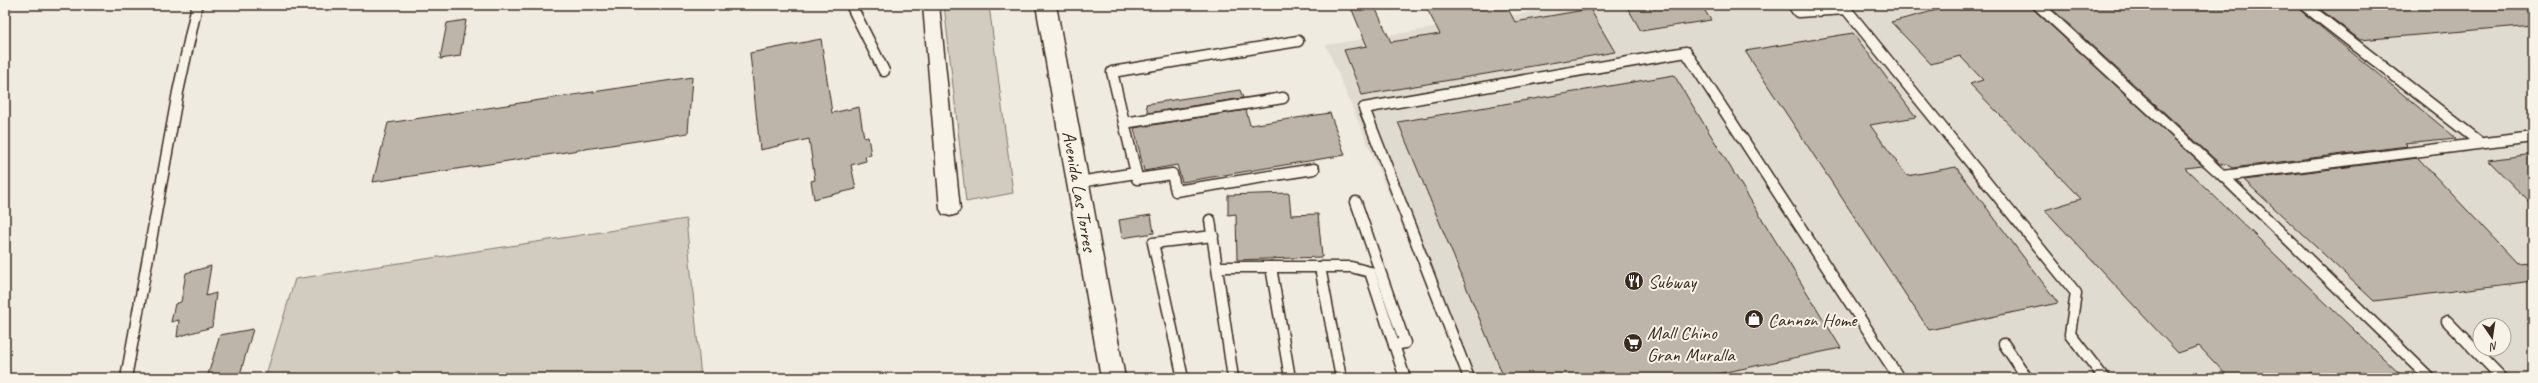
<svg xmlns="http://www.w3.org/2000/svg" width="2538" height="383" font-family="Caveat,sans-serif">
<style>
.built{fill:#e0dbd0;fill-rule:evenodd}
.green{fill:#d1cbc0;stroke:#867a6f}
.building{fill:#bdb5aa;stroke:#3b2a1e}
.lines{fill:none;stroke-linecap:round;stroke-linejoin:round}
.lane-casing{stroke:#3b2a1e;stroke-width:13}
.street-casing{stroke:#3b2a1e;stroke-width:3}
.secondary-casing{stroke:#3b2a1e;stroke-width:3}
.lane{stroke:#f7f3e8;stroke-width:10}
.street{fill:#f7f3e8;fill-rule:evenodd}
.secondary{fill:#f7f3e8;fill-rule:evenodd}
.labels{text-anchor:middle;stroke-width:4;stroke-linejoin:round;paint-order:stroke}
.street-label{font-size:19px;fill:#3b2a1e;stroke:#f7f3e8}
.poi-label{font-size:19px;fill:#3b2a1e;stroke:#f7f3e8;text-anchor:start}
</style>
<rect width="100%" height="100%" fill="#efebe0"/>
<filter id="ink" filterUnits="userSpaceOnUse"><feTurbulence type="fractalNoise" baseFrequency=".025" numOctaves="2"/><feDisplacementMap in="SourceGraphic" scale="8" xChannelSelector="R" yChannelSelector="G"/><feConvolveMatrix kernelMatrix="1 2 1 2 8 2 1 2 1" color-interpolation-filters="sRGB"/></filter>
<g filter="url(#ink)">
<!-- built -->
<path class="built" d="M1578,5H2533V378H1466L1326,45ZM2480,325H2504V349H2480Z"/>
<!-- green -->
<g class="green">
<polygon points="944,5 989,5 1013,193 966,202"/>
<polygon points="686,219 701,378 265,378 295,279"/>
</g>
<!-- building -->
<g class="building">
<polygon points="1350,5 1374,5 1391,42 1440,34 1425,5 1506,5 1515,22 1590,9 1615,52 1362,95 1344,50 1367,46"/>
<polygon points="1626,5 1701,5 1711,20 1641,31"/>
<polygon points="1956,5 2032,5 2034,10 2203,166 2185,168 2404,378 2318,378 2312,372 2296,378 2229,378 2199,346 2178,353 2045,210 2081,199 1970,84 1983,80 1960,56 1931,64 1891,22"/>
<polygon points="2048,5 2298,5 2300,10 2456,138 2404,143 2407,146 2232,168 2226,164 2220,164"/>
<polygon points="2315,5 2533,5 2533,25 2360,40"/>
<polygon points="466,20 460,56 440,59 447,23"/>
<polygon points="1853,33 1916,117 1870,125 1907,176 1956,167 2058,303 1929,330 1745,51"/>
<polygon points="821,39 832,113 859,107 864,138 868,137 871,155 865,156 866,161 851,165 856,189 814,199 811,181 815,180 809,139 760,150 750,53"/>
<polygon points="1674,75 1841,348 1698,378 1504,378 1398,122"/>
<polygon points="692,77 688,133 373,182 388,123"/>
<polygon points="1240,90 1243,98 1148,113 1146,104"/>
<polygon points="1246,110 1250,125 1330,113 1345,155 1182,182 1177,165 1144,171 1134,128"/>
<polygon points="2533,154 2533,206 2488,160"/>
<polygon points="2418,158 2517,263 2533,262 2533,281 2374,301 2244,180"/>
<polygon points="1289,193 1291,215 1318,214 1322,257 1237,260 1236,214 1228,215 1228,195"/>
<polygon points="1151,215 1154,233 1122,238 1119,220"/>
<polygon points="211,266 206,296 216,293 212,327 177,337 179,320 171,322 175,304 181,302 186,273"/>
<polygon points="253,329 239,378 207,378 220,335"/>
</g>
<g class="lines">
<!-- lane casing -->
<g class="lane-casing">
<g id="lane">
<polyline points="851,5 884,71"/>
<polyline points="1793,5 1798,12 1846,9 2076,293 2070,334 2104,378"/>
<polyline points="2038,5 2223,176"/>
<polyline points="2304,5 2481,143"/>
<polyline points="1124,123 1283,98"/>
<polyline points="1136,173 1137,179 1172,174 1176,191 1314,169"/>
<polyline points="1079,182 1136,173 1112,72 1298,41"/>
<polyline points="1356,202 1405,343 1394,345"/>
<polyline points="1210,220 1233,378"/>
<polyline points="1217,267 1351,267 1370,272 1405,378"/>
<polyline points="1271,267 1290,378"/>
<polyline points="1320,267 1341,378"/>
<polyline points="2447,321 2502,378"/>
<polyline points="2004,344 2027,378"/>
<polyline points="126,378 178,92 197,5"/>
<polyline points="1183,378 1153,243 1213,236"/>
<polyline points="1469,378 1364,108 1686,52 1899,378"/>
<polyline points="2430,378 2223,176 2533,137"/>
</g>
</g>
<!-- street casing -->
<g class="street-casing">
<polygon id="street" points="923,5 939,5 960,209 957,214 950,216 943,214 940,209"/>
</g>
<!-- secondary casing -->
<g class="secondary-casing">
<polygon id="secondary" points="1036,5 1056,5 1125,378 1101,378"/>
</g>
<!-- lane -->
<use href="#lane" class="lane"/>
<!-- street -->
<use href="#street" class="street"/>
<!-- secondary -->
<use href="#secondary" class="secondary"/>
</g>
</g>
<!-- icons -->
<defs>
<g id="restaurant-disc" transform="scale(1)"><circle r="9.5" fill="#3b2a1e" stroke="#f7f3e8"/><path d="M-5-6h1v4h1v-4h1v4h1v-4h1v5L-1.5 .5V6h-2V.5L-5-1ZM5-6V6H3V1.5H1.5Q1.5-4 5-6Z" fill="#fff"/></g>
<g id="shop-disc" transform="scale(1)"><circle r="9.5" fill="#3b2a1e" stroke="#f7f3e8"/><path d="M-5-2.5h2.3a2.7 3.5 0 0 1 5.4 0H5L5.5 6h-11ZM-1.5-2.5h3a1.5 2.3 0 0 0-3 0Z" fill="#fff"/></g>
<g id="supermarket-disc" transform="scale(1)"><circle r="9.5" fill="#3b2a1e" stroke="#f7f3e8"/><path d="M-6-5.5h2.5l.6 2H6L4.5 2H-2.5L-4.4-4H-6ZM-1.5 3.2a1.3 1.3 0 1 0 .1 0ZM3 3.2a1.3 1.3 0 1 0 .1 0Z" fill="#fff"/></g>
</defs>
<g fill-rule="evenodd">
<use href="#restaurant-disc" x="1634" y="281"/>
<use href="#shop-disc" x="1754" y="319"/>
<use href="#supermarket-disc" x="1633" y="343"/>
</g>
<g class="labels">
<!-- street labels -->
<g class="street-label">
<text transform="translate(1080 191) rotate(80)" y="7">Avenida Las Torres</text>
</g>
<!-- poi labels -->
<g class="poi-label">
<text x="1648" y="288">Subway</text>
<text x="1768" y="326">Cannon Home</text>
<text x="1647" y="339">Mall Chino<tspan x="1647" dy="22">Gran Muralla</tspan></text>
</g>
</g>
<!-- margin -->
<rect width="2538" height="383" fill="none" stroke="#f7f3e8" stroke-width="20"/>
<rect x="10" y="10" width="2518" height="363" fill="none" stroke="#3b2a1e" stroke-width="1.5" filter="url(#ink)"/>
<!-- north arrow -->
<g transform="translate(2492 337) rotate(167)"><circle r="19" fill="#f7f3e8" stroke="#aca397"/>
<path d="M0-3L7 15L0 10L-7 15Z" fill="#3b2a1e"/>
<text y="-6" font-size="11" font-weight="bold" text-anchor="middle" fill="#3b2a1e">N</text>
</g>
</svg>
